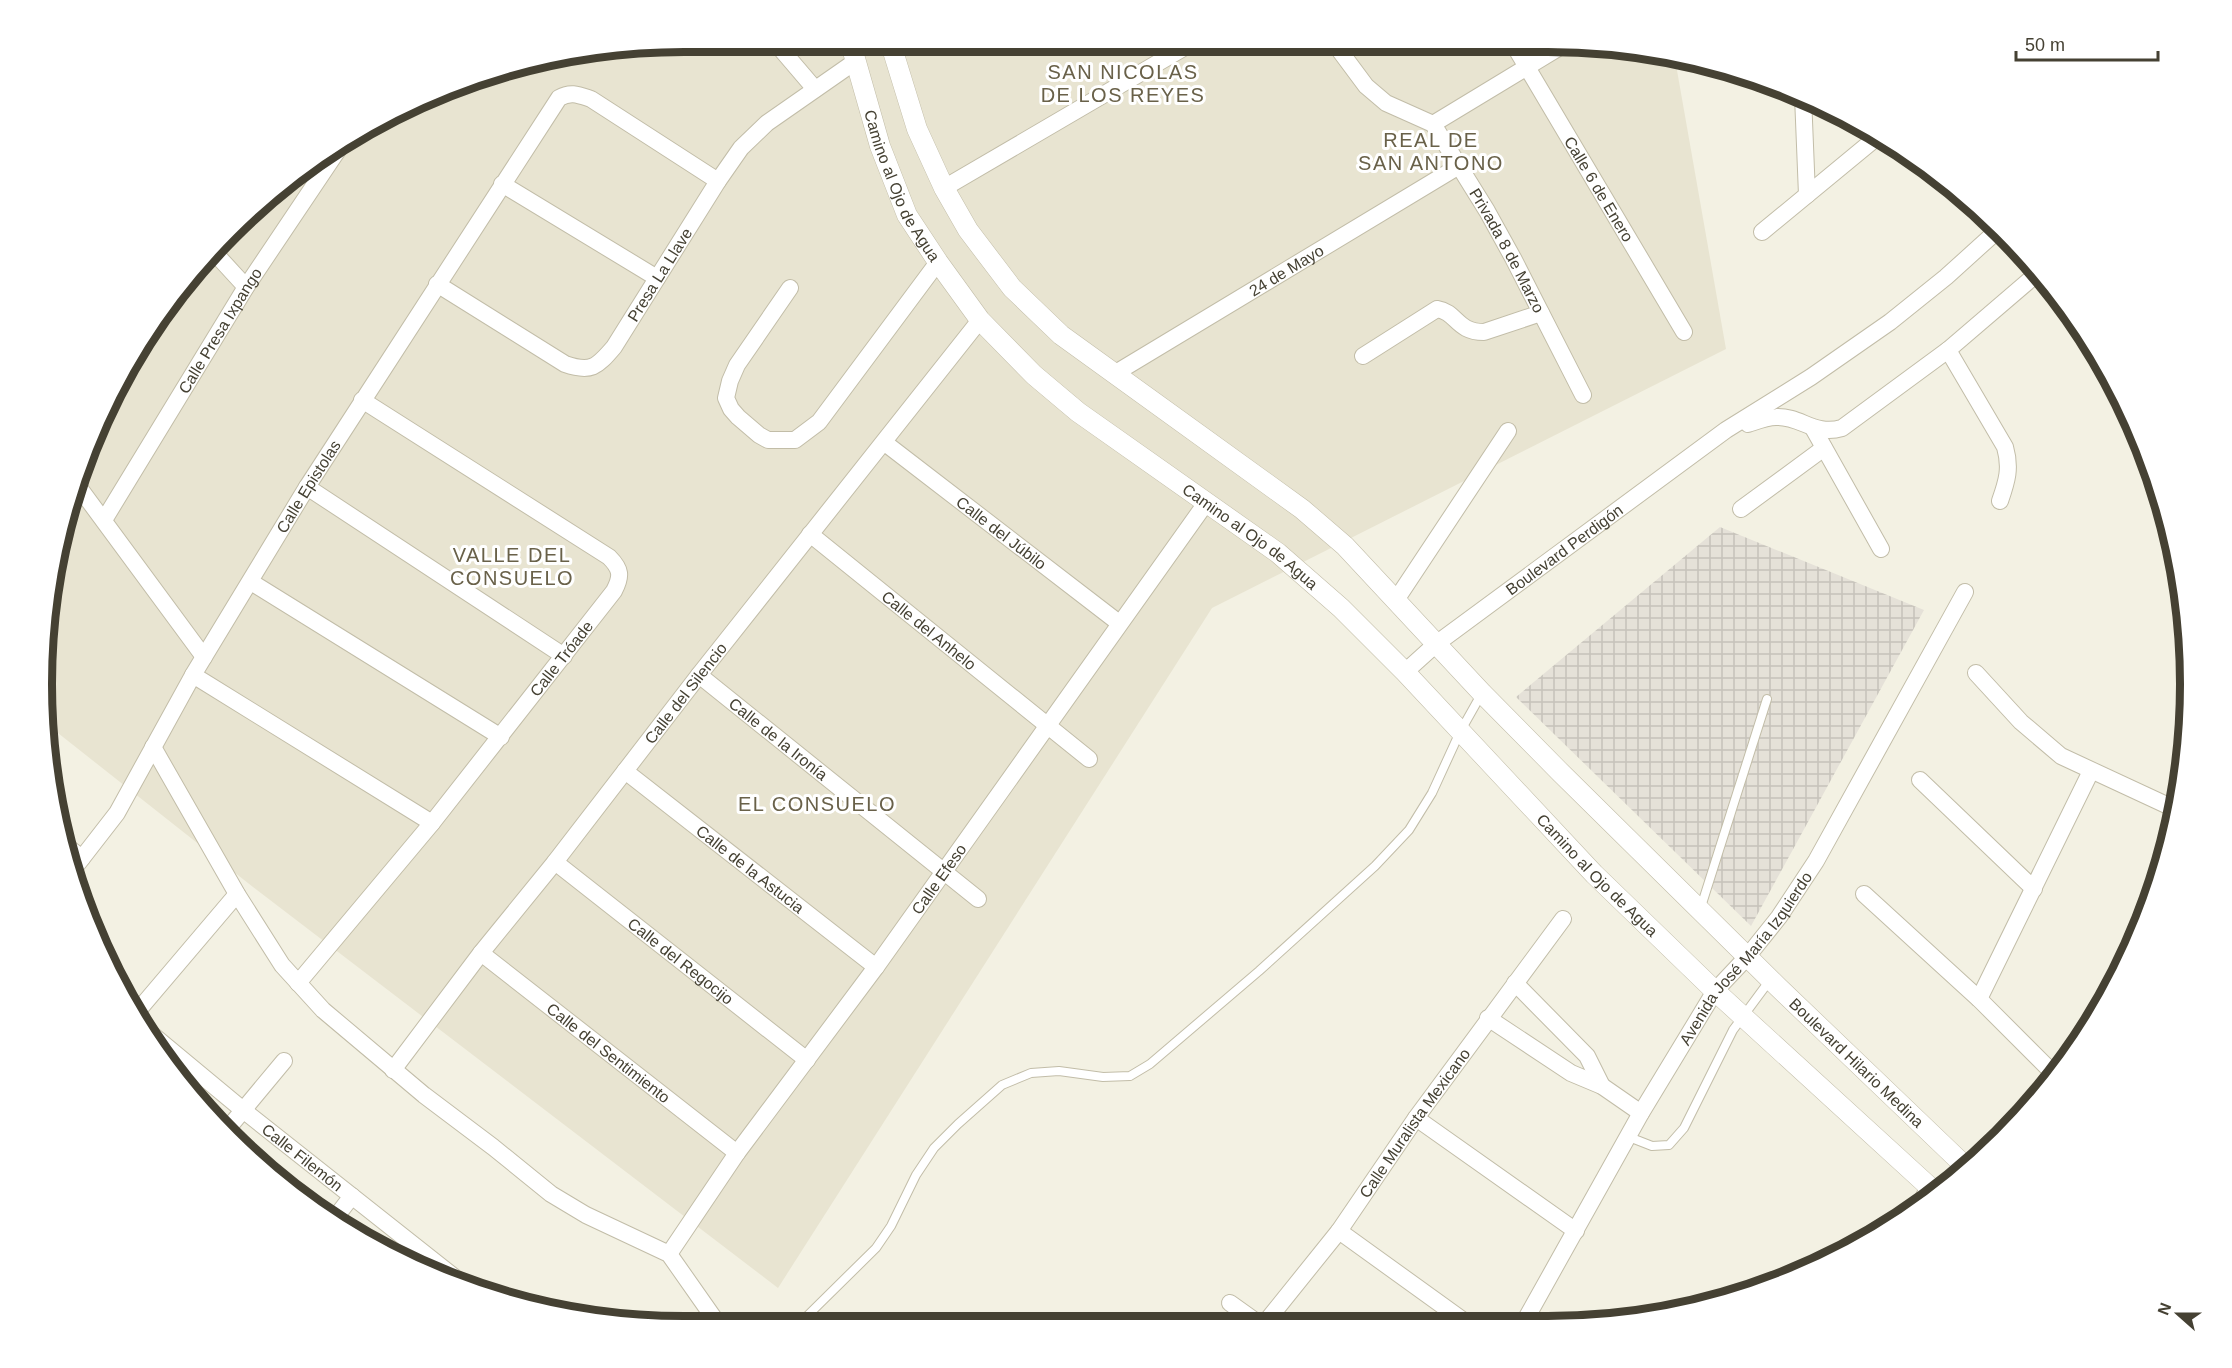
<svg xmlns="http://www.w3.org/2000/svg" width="2232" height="1368" font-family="Helvetica,sans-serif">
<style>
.residential{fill:#e8e4d1}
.industrial{fill:url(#industrial-grid)}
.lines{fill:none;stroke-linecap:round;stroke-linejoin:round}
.service-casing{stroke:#c2bda8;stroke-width:10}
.minor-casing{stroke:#c2bda8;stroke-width:18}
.tertiary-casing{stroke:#c2bda8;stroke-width:21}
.service{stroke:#fff;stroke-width:8}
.minor{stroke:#fff;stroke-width:16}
.tertiary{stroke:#fff;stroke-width:20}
.labels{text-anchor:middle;stroke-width:6;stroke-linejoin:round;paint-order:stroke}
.street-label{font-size:16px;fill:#454133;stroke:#fff}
.quarter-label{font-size:20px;letter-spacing:1.5px;fill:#696149;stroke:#fff}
.rim{fill:none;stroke:#454133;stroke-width:8}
</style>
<defs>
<pattern id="industrial-grid" width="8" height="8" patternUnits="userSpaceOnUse" patternTransform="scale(1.5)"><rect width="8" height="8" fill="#e5e1d8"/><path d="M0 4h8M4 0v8" fill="none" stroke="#c6c2ba"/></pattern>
</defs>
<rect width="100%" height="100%" fill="#f3f1e3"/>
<!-- residential -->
<polygon class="residential" points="1631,47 1675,59 1726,349 1212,608 778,1288 253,887 44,722 42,684 54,559 76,478 150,327 230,230 293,174 400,108 478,76 600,48"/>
<!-- industrial -->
<polygon class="industrial" points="1720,527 1924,610 1751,926 1516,697"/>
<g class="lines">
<!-- service casing -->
<g class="service-casing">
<g id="service">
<polyline points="1700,910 1767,699"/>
<polyline points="1629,1137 1652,1146 1669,1145 1684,1128 1733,1030 1770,980"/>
<polyline points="802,1321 876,1248 891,1226 916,1175 934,1148 958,1124 1002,1085 1031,1073 1059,1071 1103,1077 1130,1076 1150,1064 1259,971 1375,866 1409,830 1432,793 1460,732 1482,693"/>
</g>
</g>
<!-- minor casing -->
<g class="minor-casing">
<g id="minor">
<path id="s1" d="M1337,47L1366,86L1386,103L1433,124L1487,211L1513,258L1583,395"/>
<path id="s2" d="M1515,47L1684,332"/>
<polyline points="780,48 815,89"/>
<polyline points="1803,96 1807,195"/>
<polyline points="1433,124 1560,47"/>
<polyline points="502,184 657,278"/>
<polyline points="944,188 1185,47"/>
<polyline points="1762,232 1876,138"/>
<polyline points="213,251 246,287"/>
<path id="s3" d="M437,284L565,364C591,373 597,367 614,347L718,181L741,148L767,123L856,61"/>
<polyline points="790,288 737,365 730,381 726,398 731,409 738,417 759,435 768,440 795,440 819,422 938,262"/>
<path d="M1948,350L2005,447C2011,468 2007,481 2000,501"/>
<path d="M1363,356L1437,309C1457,312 1456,332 1484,332L1541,313"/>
<path id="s4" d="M1114,374L1459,166"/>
<path d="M1748,424C1757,421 1767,417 1776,417C1801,416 1814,436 1842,428L1948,350L2039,272"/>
<polyline points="1813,428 1881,549"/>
<path id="s5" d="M885,443L1119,623"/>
<polyline points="75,482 204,657"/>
<polyline points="307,487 564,656"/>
<polyline points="1741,509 1824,448"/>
<path id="s6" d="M104,520L246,287L342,144"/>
<path id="s7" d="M810,534L1089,759"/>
<polyline points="251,582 501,737"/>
<polyline points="1396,600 1508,431"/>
<path id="s8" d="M1405,672L1436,644L1726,430L1811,377L1890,322L1946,277L1998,230"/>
<polyline points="1976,673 2021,722 2061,756 2175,809"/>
<polyline points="193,675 432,823"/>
<path id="s9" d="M699,675L978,899"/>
<polyline points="153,747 237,894 282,965 323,1010 424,1095 493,1147 551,1194 586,1215 669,1254 716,1321"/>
<path id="s10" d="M625,771L876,967"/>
<polyline points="1920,780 2034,889"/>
<polyline points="66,846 82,858"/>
<path id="s11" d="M555,862L807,1060"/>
<path id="s12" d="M72,871L117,813L193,675L307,487L559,98C571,91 579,95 591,99L718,181"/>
<polyline points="1864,894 1979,999 2056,1076"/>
<path id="s13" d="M481,953L737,1153"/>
<path id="s14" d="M298,983L432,823L614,591C622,576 621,569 609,557L362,400"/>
<polyline points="1515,983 1587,1056 1602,1086"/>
<polyline points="2111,988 2133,943"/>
<polyline points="1979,999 2091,771"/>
<polyline points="136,1013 237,894"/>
<polyline points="1488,1018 1571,1073 1602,1086 1641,1113"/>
<path id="s15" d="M143,1027L243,1110L463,1284"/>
<path id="s16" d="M393,1070L481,953L555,862L699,675L980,320"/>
<polyline points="1416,1118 1576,1231"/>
<polyline points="225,1132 284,1061"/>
<polyline points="1920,1204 1929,1187"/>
<polyline points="335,1218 352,1196"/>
<polyline points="1339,1231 1468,1324"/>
<path id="s17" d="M669,1254L737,1153L876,967L1206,503"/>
<polyline points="1230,1303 1258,1323"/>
<path id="s18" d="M1265,1323L1339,1231L1416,1118L1563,919"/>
<path id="s19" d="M1523,1324L1641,1113L1715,991L1747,957L1779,917L1816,861L1965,592"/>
</g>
</g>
<!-- tertiary casing -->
<g class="tertiary-casing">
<g id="tertiary">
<path id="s20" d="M852,48L880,146L907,215L938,262L980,320L1034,375L1078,412L1278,553L1341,608L1405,672L1594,874L1715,991L1935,1192"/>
<path id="s21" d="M892,48L917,129L944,188L968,230L1012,288L1061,335L1302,509L1345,546L1482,693L1561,773L1778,987L1968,1169"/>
</g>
</g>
<!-- service -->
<use href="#service" class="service"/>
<!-- minor -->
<use href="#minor" class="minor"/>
<!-- tertiary -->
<use href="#tertiary" class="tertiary"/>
</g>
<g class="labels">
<!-- street labels -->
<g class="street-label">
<text dy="6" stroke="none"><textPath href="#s20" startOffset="147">Camino al Ojo de Agua</textPath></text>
<text dy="6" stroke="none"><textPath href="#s2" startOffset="165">Calle 6 de Enero</textPath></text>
<text dy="6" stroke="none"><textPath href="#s1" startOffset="273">Privada 8 de Marzo</textPath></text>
<text dy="6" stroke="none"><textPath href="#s4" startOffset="201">24 de Mayo</textPath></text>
<text dy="6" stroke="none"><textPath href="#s3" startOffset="294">Presa La Llave</textPath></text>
<text dy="6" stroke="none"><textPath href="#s6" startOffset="222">Calle Presa Ixpango</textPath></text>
<text dy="6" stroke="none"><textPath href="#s12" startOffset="452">Calle Epistolas</textPath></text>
<text dy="6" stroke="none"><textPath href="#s5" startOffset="147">Calle del Júbilo</textPath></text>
<text dy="6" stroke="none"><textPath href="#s20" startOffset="651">Camino al Ojo de Agua</textPath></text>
<text dy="6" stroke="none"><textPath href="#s8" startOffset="201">Boulevard Perdigón</textPath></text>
<text dy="6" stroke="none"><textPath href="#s7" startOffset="153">Calle del Anhelo</textPath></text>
<text dy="6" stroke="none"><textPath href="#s14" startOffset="418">Calle Tróade</textPath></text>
<text dy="6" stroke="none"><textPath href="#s16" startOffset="477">Calle del Silencio</textPath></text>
<text dy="6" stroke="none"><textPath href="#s9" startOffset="102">Calle de la Ironía</textPath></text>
<text dy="6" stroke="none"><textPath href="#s10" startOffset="159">Calle de la Astucia</textPath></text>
<text dy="6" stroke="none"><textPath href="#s20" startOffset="1137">Camino al Ojo de Agua</textPath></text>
<text dy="6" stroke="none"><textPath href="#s17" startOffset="462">Calle Efeso</textPath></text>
<text dy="6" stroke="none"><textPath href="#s19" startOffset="429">Avenida José María Izquierdo</textPath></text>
<text dy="6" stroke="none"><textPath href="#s11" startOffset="160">Calle del Regocijo</textPath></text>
<text dy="6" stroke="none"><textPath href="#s13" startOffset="162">Calle del Sentimiento</textPath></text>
<text dy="6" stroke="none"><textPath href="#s21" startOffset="1420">Boulevard Hilario Medina</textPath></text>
<text dy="6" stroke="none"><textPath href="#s18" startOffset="250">Calle Muralista Mexicano</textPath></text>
<text dy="6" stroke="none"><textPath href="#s15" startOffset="206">Calle Filemón</textPath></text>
</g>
<!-- quarter labels -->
<g class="quarter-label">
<text x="1123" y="79">SAN NICOLAS<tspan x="1123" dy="23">DE LOS REYES</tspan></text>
<text x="1431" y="147">REAL DE<tspan x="1431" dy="23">SAN ANTONO</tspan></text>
<text x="512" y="562">VALLE DEL<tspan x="512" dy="23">CONSUELO</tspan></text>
<text x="817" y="811">EL CONSUELO</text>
</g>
</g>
<!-- crop -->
<path d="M0 0H2232V1368H0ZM684 52H1548A632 632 0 0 1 2180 684V684A632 632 0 0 1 1548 1316H684A632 632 0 0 1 52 684V684A632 632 0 0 1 684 52Z" fill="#fff" fill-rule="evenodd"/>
<path class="rim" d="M684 52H1548A632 632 0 0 1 2180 684V684A632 632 0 0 1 1548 1316H684A632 632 0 0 1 52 684V684A632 632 0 0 1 684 52Z"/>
<!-- north arrow -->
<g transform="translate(2178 1314) rotate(291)" stroke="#ffffff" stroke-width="4.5" paint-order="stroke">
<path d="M0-4.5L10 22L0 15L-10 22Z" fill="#454133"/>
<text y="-9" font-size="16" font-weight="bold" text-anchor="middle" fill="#454133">N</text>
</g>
<!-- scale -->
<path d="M2016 51v9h142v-9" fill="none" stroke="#454133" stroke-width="3"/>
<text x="2025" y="51" font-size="18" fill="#454133" stroke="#ffffff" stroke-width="4.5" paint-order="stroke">50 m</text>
</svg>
